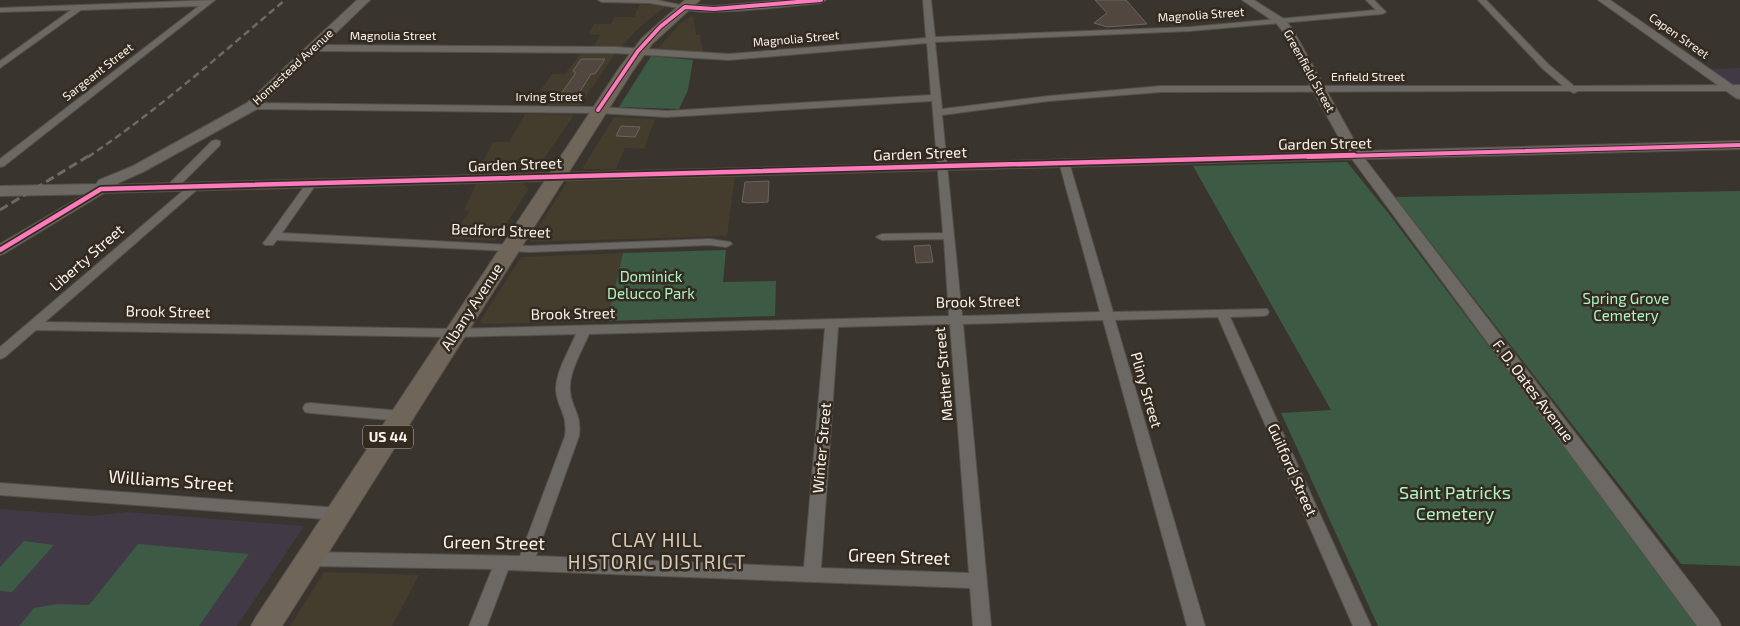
<svg xmlns="http://www.w3.org/2000/svg" width="1740" height="626" font-family="'Exo 2',sans-serif">
<style>
.commercial{fill:#443c2c}
.education{fill:#423946}
.green{fill:#3c5a44}
.building{fill:#51473e;stroke:#6a6460}
.lines{fill:none;stroke-linecap:round;stroke-linejoin:round}
.minor-casing{stroke:#54504a;stroke-width:2}
.tertiary-casing{stroke:#54504a;stroke-width:2}
.secondary-casing{stroke:#54504a;stroke-width:2}
.trunk-casing{stroke:#54504a;stroke-width:2}
.minor{fill:#6c6863;fill-rule:evenodd}
.tertiary{fill:#6c6863;fill-rule:evenodd}
.secondary{fill:#6c6863;fill-rule:evenodd}
.trunk{fill:#6f6659;fill-rule:evenodd}
.rail-far1{stroke:#6d6a65;stroke-width:2.5;stroke-dasharray:7 4;stroke-linecap:butt}
.rail{stroke:#6d6a65;stroke-width:3;stroke-dasharray:9 4.5;stroke-linecap:butt}
.cycleway-far1-casing{stroke:#332a20;stroke-width:6}
.cycleway-casing{stroke:#332a20;stroke-width:8}
.cycleway-far1{stroke:#fd7abc;stroke-width:4}
.cycleway{stroke:#fd7abc;stroke-width:4.5}
.labels{text-anchor:middle;stroke-width:5;stroke-linejoin:round;paint-order:stroke}
.far-street-label{font-size:12px;fill:#f9f3ec;stroke:#332a20}
.shield{fill:#332a20;stroke:#beb7af;stroke-width:1}
.shield-label{font-size:14px;font-weight:bold;fill:#f9f3ec}
.street-label{font-size:15px;fill:#f9f3ec;stroke:#332a20}
.park-label{font-size:15px;fill:#aff4c5;stroke:#332a20}
.near-street-label{font-size:18px;fill:#f9f3ec;stroke:#332a20}
.near-park-label{font-size:18px;fill:#aff4c5;stroke:#332a20}
.near-neighbourhood-label{font-size:19px;letter-spacing:1px;fill:#d6cabd;stroke:#332a20}
</style>
<rect width="100%" height="100%" fill="#3a342e"/>
<!-- commercial -->
<g class="commercial">
<polygon points="640,4 666,6 640,27 622,46 594,46 600,35 588,34 594,24 611,24 614,17 634,17"/>
<polygon points="693,15 696,35 700,35 703,52 657,49 681,23"/>
<polygon points="580,54 615,54 580,105 549,105 558,91 540,91 552,74 565,74"/>
<polygon points="525,114 574,115 536,170 478,172 493,142 509,142"/>
<polygon points="614,117 655,119 644,149 625,148 616,169 582,169"/>
<polygon points="735,177 727,236 529,242 567,182"/>
<polygon points="523,183 529,189 495,241 449,238 470,211 464,210 476,184"/>
<polygon points="623,253 607,321 483,324 480,321 521,257"/>
<polygon points="324,572 419,575 392,626 290,626"/>
</g>
<!-- education -->
<g class="education">
<polygon points="1740,68 1740,85 1729,83 1708,69"/>
<polygon points="0,509 93,516 127,512 304,526 237,626 0,626"/>
</g>
<!-- green -->
<g class="green">
<polygon points="651,56 693,60 688,90 679,109 619,107"/>
<polygon points="1347,162 1389,214 1700,626 1378,626 1281,413 1331,410 1193,166"/>
<polygon points="1740,191 1740,566 1681,564 1395,197"/>
<polygon points="726,250 723,282 776,281 775,316 607,321 623,253"/>
<polygon points="24,541 54,545 12,592 0,591 0,567"/>
<polygon points="138,544 249,554 199,626 19,626 34,608 57,604 89,605"/>
</g>
<!-- building -->
<g class="building">
<polygon points="1095,0 1126,0 1147,24 1107,27 1094,23 1107,13"/>
<polygon points="581,59 605,59 595,74 591,74 576,98 564,97 566,94 561,94 575,74 575,72 573,71"/>
<polygon points="621,126 640,127 635,137 616,136"/>
<polygon points="769,181 768,202 748,203 742,202 745,182"/>
<polygon points="930,245 933,262 916,263 914,246"/>
</g>
<g class="lines">
<!-- minor casing -->
<g class="minor-casing">
<g id="minor">
<polygon points="215,0 4,166 0,167 0,159 199,6 81,10 0,68 0,61 71,10 0,12 0,8"/>
<polygon points="598,0 657,0 689,7 685,9 649,3 602,2"/>
<path d="M923,0H931L935,37L1190,27L1376,10L1366,0H1374L1386,12L1382,14L1190,31L935,42L942,109L1049,96L1161,86H1563L1543,69L1478,0H1486L1549,65L1574,86L1740,85V91H1578L1574,93L1570,91L1161,92L1049,101L942,115L962,316L1100,312L1059,162L1064,159L1069,162L1113,312L1267,309L1269,312L1267,315L1263,316L1230,317L1371,626H1353L1218,317L1115,320L1205,626H1187L1103,320L963,324L991,626H973L970,588L508,570L487,626H469L492,569L309,566L303,564L301,559L303,554L309,552L520,556L565,436C568,413 557,408 556,390C556,371 569,351 576,334L454,337L36,330L5,357L0,359V347L191,184H199L200,186L199,188L45,322L454,329L949,316L944,239L882,240L876,237L882,234L943,233L932,101L667,117L598,113L252,109L247,106L252,103L598,107L667,111L931,95L927,43L729,60L615,53L315,51L311,48L315,45L615,47L729,54L926,38ZM950,324L969,573L821,568L838,327ZM825,328L804,567L536,556L579,436C582,413 571,408 570,390C569,371 582,351 589,334Z"/>
<polygon points="216,140 220,141 220,145 177,188 169,188 168,186 169,184 212,141"/>
<polygon points="312,180 317,183 282,233 530,246 710,239 730,242 732,244 726,247 710,245 530,252 277,240 273,245 265,245 263,243 265,241 308,181"/>
<polygon points="310,403 401,411 406,412 408,416 406,420 401,421 310,413 305,412 303,408 305,404"/>
<polygon points="0,483 339,508 345,510 347,514 345,518 339,520 0,495"/>
</g>
</g>
<!-- tertiary casing -->
<g class="tertiary-casing">
<g id="tertiary">
<path d="M785,0H826L821,3C799,5 693,19 680,7L685,4L714,6Z"/>
<polygon points="1242,0 1254,0 1284,19 1293,30 1360,151 1740,141 1740,149 1365,159 1718,619 1721,626 1697,626 1352,159 104,193 5,253 0,255 0,244 101,185 1347,152 1312,89 1284,33 1276,23"/>
<polygon points="1598,0 1610,0 1740,90 1740,99 1736,98"/>
</g>
</g>
<!-- secondary casing -->
<g class="secondary-casing">
<polygon id="secondary" points="357,0 370,0 257,109 143,172 118,183 120,186 118,189 101,194 0,196 0,186 96,184 99,180 133,166 247,103"/>
</g>
<!-- trunk casing -->
<g class="trunk-casing">
<polygon id="trunk" points="685,0 700,0 652,44 632,72 282,626 251,626 256,617 620,67 642,38"/>
</g>
<!-- minor -->
<use href="#minor" class="minor"/>
<!-- tertiary -->
<use href="#tertiary" class="tertiary"/>
<!-- secondary -->
<use href="#secondary" class="secondary"/>
<!-- trunk -->
<use href="#trunk" class="trunk"/>
<!-- rail-far1 -->
<path class="rail-far1" d="M88,157C158,110 221,54 285,0"/>
<!-- rail -->
<polyline class="rail" points="0,210 90,155"/>
<!-- cycleway-far1 casing -->
<g class="cycleway-far1-casing">
<g id="cycleway-far1">
<polyline points="598,110 638,51 660,27 685,7 714,9 821,0"/>
<polyline points="1308,157 1740,145"/>
</g>
</g>
<!-- cycleway casing -->
<g class="cycleway-casing">
<polyline id="cycleway" points="0,250 101,189 1354,155"/>
</g>
<!-- cycleway-far1 -->
<use href="#cycleway-far1" class="cycleway-far1"/>
<!-- cycleway -->
<use href="#cycleway" class="cycleway"/>
</g>
<g class="labels">
<!-- far-street labels -->
<g class="far-street-label">
<text transform="translate(1201 15) rotate(-4)" y="4">Magnolia Street</text>
<text x="393" y="40">Magnolia Street</text>
<text transform="translate(1679 36) rotate(35)" y="4">Capen Street</text>
<text transform="translate(796 39) rotate(-5)" y="4">Magnolia Street</text>
<text transform="translate(293 67) rotate(-43)" y="4">Homestead Avenue</text>
<text transform="translate(1309 71) rotate(61)" y="4">Greenfield Street</text>
<text transform="translate(98 72) rotate(-38)" y="4">Sargeant Street</text>
<text x="1368" y="81">Enfield Street</text>
<text x="549" y="101">Irving Street</text>
</g>
<!-- shield labels -->
<rect class="shield" x="363" y="425.5" width="50" height="23" rx="4"/>
<g class="shield-label">
<text x="388" y="442">US 44</text>
</g>
<!-- street labels -->
<g class="street-label">
<text transform="translate(1325 144) rotate(-1)" y="5">Garden Street</text>
<text transform="translate(920 154) rotate(-2)" y="5">Garden Street</text>
<text transform="translate(515 165) rotate(-2)" y="5">Garden Street</text>
<text transform="translate(501 231) rotate(2)" y="5">Bedford Street</text>
<text transform="translate(87 258) rotate(-41)" y="5">Liberty Street</text>
<text transform="translate(978 302) rotate(-1)" y="5">Brook Street</text>
<text transform="translate(472 307) rotate(-57)" y="5">Albany Avenue</text>
<text transform="translate(168 312) rotate(1)" y="5">Brook Street</text>
<text transform="translate(573 314) rotate(-1)" y="5">Brook Street</text>
<text transform="translate(944 374) rotate(-95)" y="5">Mather Street</text>
<text transform="translate(1146 390) rotate(74)" y="5">Pliny Street</text>
<text transform="translate(1533 391) rotate(53)" y="5">F. D. Oates Avenue</text>
<text transform="translate(822 448) rotate(-85)" y="5">Winter Street</text>
<text transform="translate(1292 470) rotate(66)" y="5">Guilford Street</text>
</g>
<!-- park labels -->
<g class="park-label">
<text x="651" y="282">Dominick<tspan x="651" dy="17">Delucco Park</tspan></text>
<text x="1626" y="304">Spring Grove<tspan x="1626" dy="17">Cemetery</tspan></text>
</g>
<!-- near-street labels -->
<g class="near-street-label">
<text transform="translate(171 481) rotate(4)" y="6">Williams Street</text>
<text transform="translate(494 543) rotate(1)" y="6">Green Street</text>
<text transform="translate(899 557) rotate(2)" y="6">Green Street</text>
</g>
<!-- near-park labels -->
<g class="near-park-label">
<text x="1455" y="499">Saint Patricks<tspan x="1455" dy="21">Cemetery</tspan></text>
</g>
<!-- near-neighbourhood labels -->
<g class="near-neighbourhood-label">
<text x="657" y="547">CLAY HILL<tspan x="657" dy="22">HISTORIC DISTRICT</tspan></text>
</g>
</g>
</svg>
